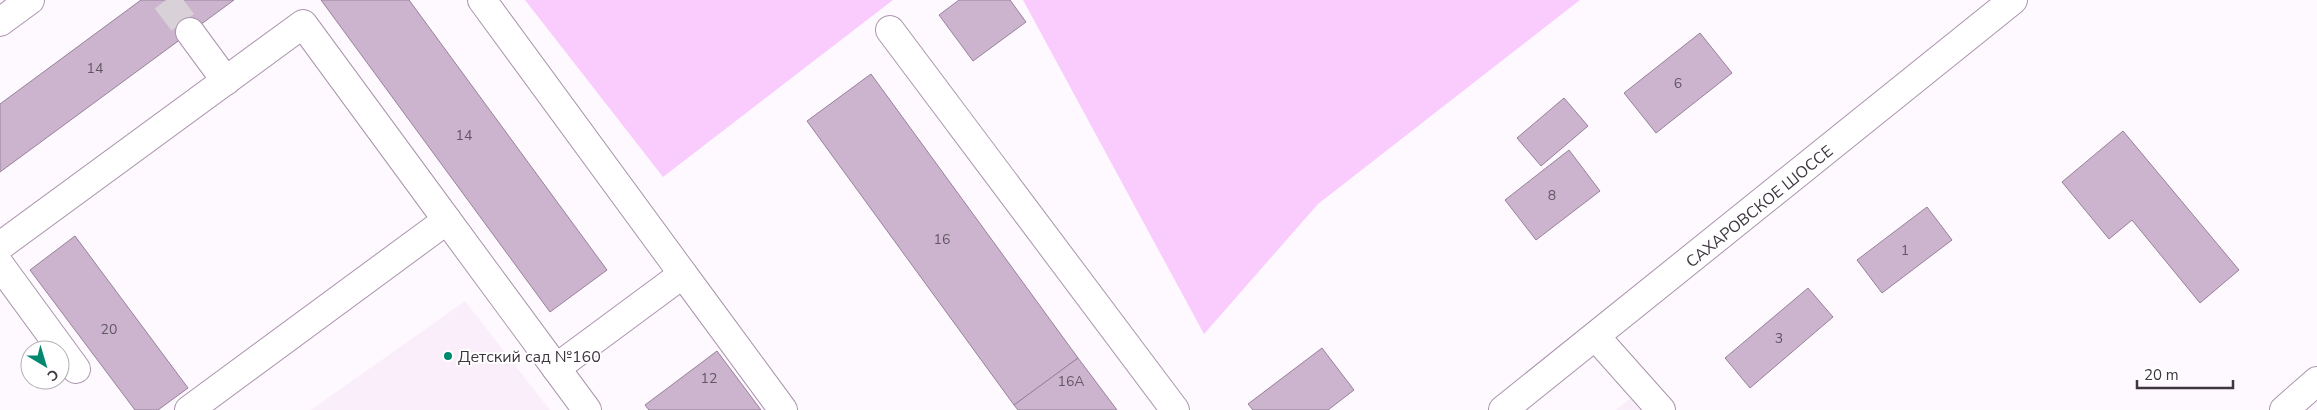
<svg xmlns="http://www.w3.org/2000/svg" width="2317" height="410" font-family="'Nunito Sans',sans-serif">
<style>
.built{fill:#faeefb}
.green{fill:#f9ccfd}
.building{fill:#ccb4ce;stroke:#97819a}
.lines{fill:none;stroke-linecap:round;stroke-linejoin:round}
.minor-tunnel{stroke:#d8d2d8;stroke-width:28;stroke-dasharray:28 14;stroke-linecap:butt}
.minor-casing{stroke:#aa94ad;stroke-width:30}
.major-casing{stroke:#aa94ad;stroke-width:30}
.minor{stroke:#fff;stroke-width:28}
.major{stroke:#fff;stroke-width:28}
.poi-dot{fill:#00896f;stroke:#fff;stroke-width:2}
.labels{text-anchor:middle;stroke-width:4;stroke-linejoin:round;paint-order:stroke}
.number-label{font-size:14px;fill:#625664}
.street-label{font-size:16px;fill:#3f3640;stroke:#fff}
.poi-label{font-size:16px;fill:#3f3640;stroke:#fff;text-anchor:start}
</style>
<rect width="100%" height="100%" fill="#fef9fe"/>
<!-- built -->
<g class="built">
<polygon points="465,301 550,410 311,410"/>
<polygon points="1632,397 1642,410 1616,410"/>
</g>
<!-- green -->
<g class="green">
<polygon points="525,0 893,0 663,177"/>
<polygon points="1023,0 1580,0 1318,204 1204,334"/>
</g>
<!-- building -->
<g class="building">
<polygon points="141,0 234,0 0,172 0,104"/>
<polygon points="321,0 409,0 607,270 550,312"/>
<polygon points="959,0 1010,0 1026,22 973,61 939,15"/>
<polygon points="1700,33 1732,73 1656,133 1624,93"/>
<polygon points="871,74 1078,358 1014,405 807,121"/>
<polygon points="1564,98 1588,126 1541,166 1517,138"/>
<polygon points="2123,131 2239,270 2200,303 2132,220 2109,239 2062,182"/>
<polygon points="1569,150 1600,191 1536,240 1505,200"/>
<polygon points="1927,207 1952,240 1882,293 1857,260"/>
<polygon points="75,236 188,388 158,410 135,410 30,270"/>
<polygon points="1808,288 1833,317 1750,388 1725,358"/>
<polygon points="1322,348 1354,390 1328,410 1253,410 1248,404"/>
<polygon points="717,351 761,410 649,410 645,405"/>
<polygon points="1078,358 1117,410 1018,410 1014,405"/>
</g>
<g class="lines">
<!-- minor-tunnel -->
<polyline class="minor-tunnel" points="166,0 190,32"/>
<!-- minor casing -->
<g class="minor-casing">
<g id="minor">
<polyline points="482,0 683,274"/>
<polyline points="0,22 30,0"/>
<polyline points="890,30 1175,410"/>
<polyline points="190,32 226,81"/>
<polyline points="0,246 303,24 447,220"/>
<polyline points="0,265 76,369"/>
<polyline points="1596,337 1661,410"/>
<polyline points="556,368 587,410"/>
<polyline points="189,410 447,220 556,368 683,274 783,410"/>
<polyline points="2284,410 2317,381"/>
</g>
</g>
<!-- major casing -->
<g class="major-casing">
<polyline id="major" points="1503,410 2013,0"/>
</g>
<!-- minor -->
<use href="#minor" class="minor"/>
<!-- major -->
<use href="#major" class="major"/>
</g>
<!-- markers -->
<circle class="poi-dot" cx="448" cy="356" r="5"/>
<g class="labels">
<!-- number labels -->
<g class="number-label">
<text x="95" y="73">14</text>
<text x="1678" y="88">6</text>
<text x="464" y="140">14</text>
<text x="1552" y="200">8</text>
<text x="942" y="244">16</text>
<text x="1905" y="255">1</text>
<text x="109" y="334">20</text>
<text x="1779" y="343">3</text>
<text x="709" y="383">12</text>
<text x="1071" y="386">16А</text>
</g>
<!-- street labels -->
<g class="street-label">
<text transform="translate(1759 206) rotate(-39)" y="6">САХАРОВСКОЕ ШОССЕ</text>
</g>
<!-- poi labels -->
<g class="poi-label">
<text x="458" y="362">Детский сад №160</text>
</g>
</g>
<!-- north arrow -->
<g transform="translate(45 365) rotate(142)"><circle r="24" fill="#ffffff" stroke="#b2afb3"/>
<path d="M0-4L9 19L0 12L-9 19Z" fill="#00896f"/>
<text y="-8" font-size="14" font-weight="bold" text-anchor="middle" fill="#3f3640">С</text>
</g>
<!-- scale -->
<path d="M2137 380v8h96v-8" fill="none" stroke="#3f3640" stroke-width="2.5"/>
<text x="2144" y="380" font-size="15" fill="#3f3640" stroke="#ffffff" stroke-width="4" paint-order="stroke">20 m</text>
</svg>
